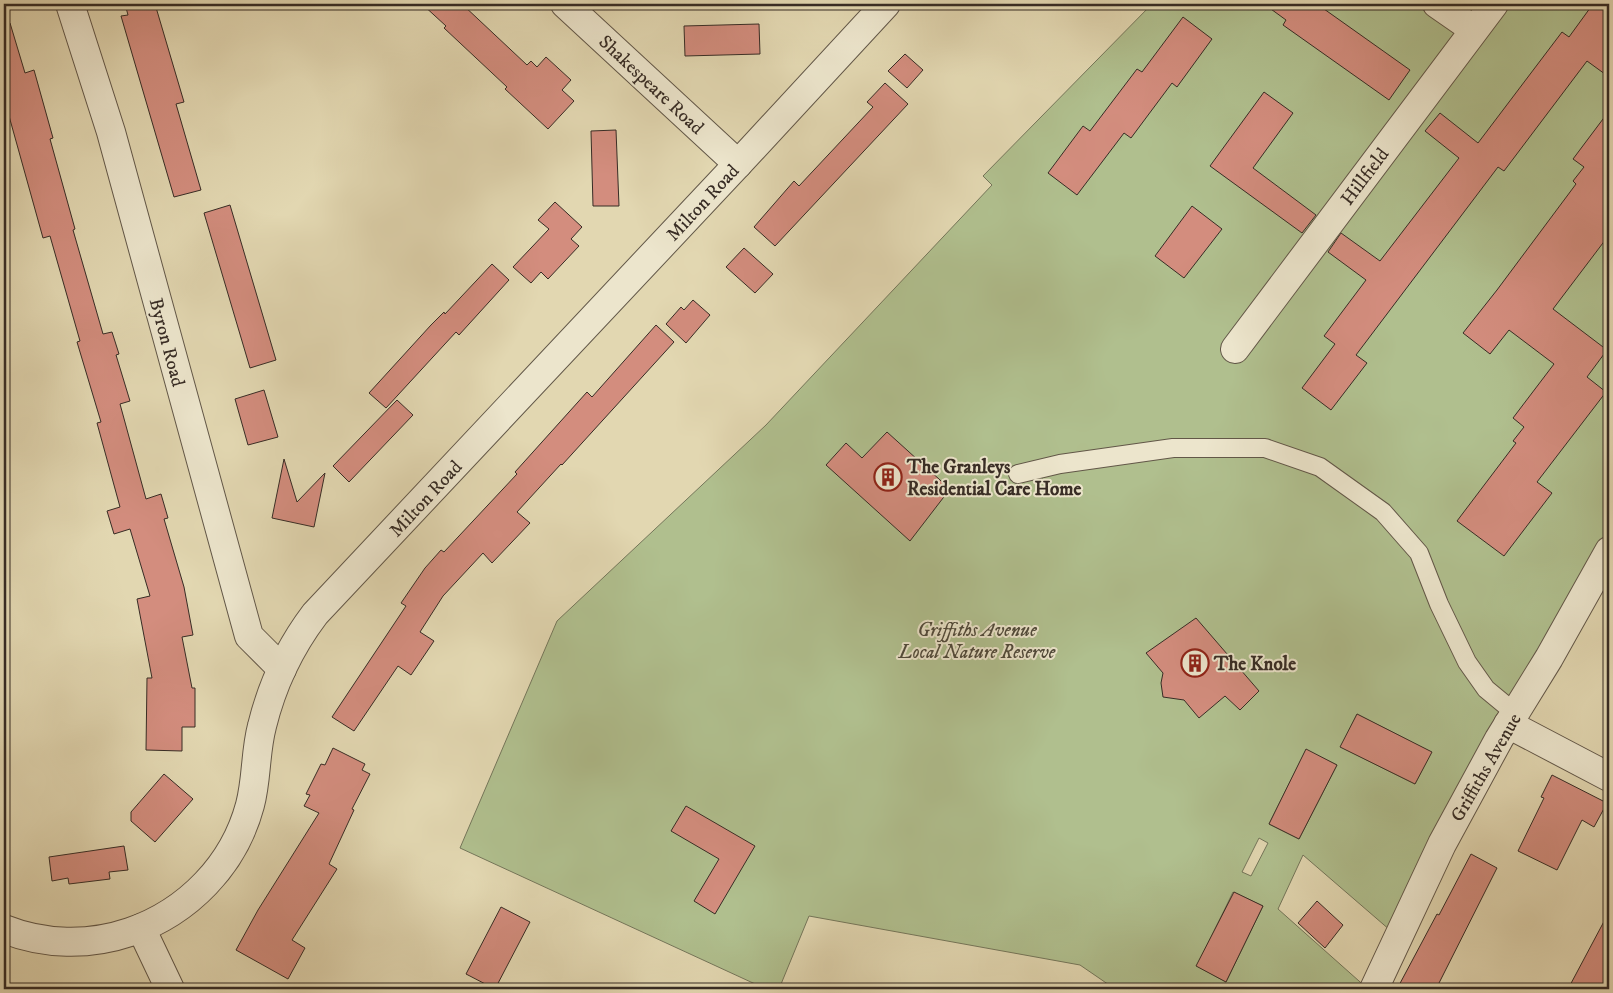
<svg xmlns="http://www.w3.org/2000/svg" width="1613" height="993" font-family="'IM FELL DW Pica',serif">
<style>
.green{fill:#b0bf8e;stroke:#74765a;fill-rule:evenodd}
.building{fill:#d38d7e;stroke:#372c25}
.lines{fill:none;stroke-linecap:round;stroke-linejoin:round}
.service-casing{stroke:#625748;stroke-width:20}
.minor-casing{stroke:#625748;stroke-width:30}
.service{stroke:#ece5cc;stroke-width:18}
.minor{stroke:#ece5cc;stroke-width:28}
.labels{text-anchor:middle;stroke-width:4;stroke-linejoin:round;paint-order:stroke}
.street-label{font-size:19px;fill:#372c25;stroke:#ece5cc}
.poi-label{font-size:19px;font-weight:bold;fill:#372c25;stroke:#ece5cc;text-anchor:start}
.park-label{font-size:19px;font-style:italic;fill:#4f493a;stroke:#ece5cc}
</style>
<rect width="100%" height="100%" fill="#e2d7b1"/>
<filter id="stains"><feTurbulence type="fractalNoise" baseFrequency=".004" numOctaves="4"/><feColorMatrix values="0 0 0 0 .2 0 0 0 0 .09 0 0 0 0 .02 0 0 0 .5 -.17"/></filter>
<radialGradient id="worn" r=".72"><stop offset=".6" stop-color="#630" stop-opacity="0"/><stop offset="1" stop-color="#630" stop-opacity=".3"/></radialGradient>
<!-- green -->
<path class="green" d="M1152,4H1609V551L1398,937L1303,855L1278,909L1368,989H1115L1080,965L809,916L779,989H766L460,848L557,621L766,425L992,185L983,176ZM1357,714L1431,752L1415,784L1341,747ZM1306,750L1337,765L1299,839L1269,824ZM1259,838L1268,843L1251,876L1242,872ZM1233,892L1263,906L1226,982L1197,966Z"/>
<!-- building -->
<g class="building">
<polygon points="125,4 155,4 184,102 176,104 201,190 174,197 121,16 128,15"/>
<polygon points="422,4 462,4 527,65 531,61 537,67 546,57 571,80 562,90 574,101 548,129 505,89 507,87 444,28 446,26"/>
<polygon points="1264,4 1317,4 1410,70 1389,100 1283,25 1286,20"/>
<polygon points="1593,4 1609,4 1609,77 1587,61 1504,171 1498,167 1356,355 1367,363 1331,410 1302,388 1335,344 1324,336 1366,280 1328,252 1341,233 1380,261 1459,158 1425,131 1440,113 1478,143 1562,32 1569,37"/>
<polygon points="1183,17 1212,39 1177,87 1172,83 1131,138 1124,133 1077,195 1048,173 1083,126 1090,131 1137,69 1142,72"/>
<polygon points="10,23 25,73 34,70 53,138 50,139 75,229 73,230 103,334 112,332 119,354 116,355 130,401 120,404 146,499 161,494 168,518 164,519 184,587 193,635 182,637 192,688 195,688 195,727 182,727 182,751 146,750 147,678 152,678 137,599 150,596 130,529 114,534 107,511 120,507 97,423 101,422 77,342 80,341 50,236 43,238 4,98 4,24"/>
<polygon points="759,24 760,54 685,56 684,26"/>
<polygon points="905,54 923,70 907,88 888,71"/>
<polygon points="885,83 908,104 775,246 754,227 794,181 799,186 873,107 867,102"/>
<polygon points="1264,92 1293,113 1253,168 1316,215 1302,233 1210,166"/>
<polygon points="1609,111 1609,235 1553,309 1607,350 1587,377 1606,392 1537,482 1552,493 1504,556 1457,521 1516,443 1513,441 1524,427 1513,418 1554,364 1509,330 1490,354 1463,333 1497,290 1576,184 1573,181 1584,167 1573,159"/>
<polygon points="616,130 619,206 593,206 591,131"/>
<polygon points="555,202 582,227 571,239 579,246 548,279 541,272 531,283 513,267 549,229 538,220"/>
<polygon points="230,205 276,360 250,368 204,213"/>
<polygon points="1192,206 1222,229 1184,278 1155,256"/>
<polygon points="744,248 773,274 755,293 726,267"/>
<polygon points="492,264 509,280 459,335 456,332 386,408 369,393 431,325 444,312 445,314"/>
<polygon points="693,300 710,315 686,343 666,324 681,307 684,310"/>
<polygon points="656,325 674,342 562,465 561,464 517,512 530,523 492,563 483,553 443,596 420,632 434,641 411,675 398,666 354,731 332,717 406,606 401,603 425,568 441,550 444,552 517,474 515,472 587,392 592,397"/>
<polygon points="264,390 278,437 248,445 235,399"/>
<polygon points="397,400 413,415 349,482 333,466"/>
<polygon points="887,432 950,489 910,541 826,465 846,443 862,458"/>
<polygon points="284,459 297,502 325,473 314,527 272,518"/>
<polygon points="1196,618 1259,691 1240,710 1225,696 1199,718 1184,700 1163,697 1161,683 1163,673 1146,653"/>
<polygon points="1357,714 1432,752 1415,784 1340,747"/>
<polygon points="333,748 365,764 362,770 370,774 352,809 354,810 329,864 337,869 292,940 305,948 288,979 236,950 258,910 319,813 304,806 310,795 306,794 321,764 325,765"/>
<polygon points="1306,749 1337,765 1299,839 1269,824"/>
<polygon points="164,774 193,799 155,842 131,821 131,812"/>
<polygon points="1552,775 1607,803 1594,827 1582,820 1557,870 1518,851 1544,798 1541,797"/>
<polygon points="686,806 755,846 715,914 694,901 719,859 671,831"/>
<polygon points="124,846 128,870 109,872 110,879 69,884 68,878 52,881 49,857"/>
<polygon points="1471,854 1497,868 1436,989 1397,989 1437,914 1439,915"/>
<polygon points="1234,892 1263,906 1226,982 1196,966"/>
<polygon points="1317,901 1343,925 1325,948 1298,923"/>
<polygon points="501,907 530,922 495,989 466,974"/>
<polygon points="1609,912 1609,989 1568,989"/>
</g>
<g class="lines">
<!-- service casing -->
<g class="service-casing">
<polyline id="service" points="1018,474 1060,464 1173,448 1265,448 1320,467 1383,512 1419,553 1439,604 1467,662 1486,689 1515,713"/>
</g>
<!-- minor casing -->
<g class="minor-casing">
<g id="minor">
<polyline points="70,4 111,132 249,636 282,669"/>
<polyline points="565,4 738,164"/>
<polyline points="1437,4 1473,29"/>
<polyline points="1235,349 1494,4"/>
<polyline points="1508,724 1609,777"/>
<polyline points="141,928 170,989"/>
<path d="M4,929C44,945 89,946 130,932C188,912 234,865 250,805C257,779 255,752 262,726C272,685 290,647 315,614L738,164L886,4"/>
<polyline points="1374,989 1442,844 1499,739 1549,658 1609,551"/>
</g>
</g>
<!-- service -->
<use href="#service" class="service"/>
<!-- minor -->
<use href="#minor" class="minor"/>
</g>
<!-- icons -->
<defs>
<g id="building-ring" transform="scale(1.4375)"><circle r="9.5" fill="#ece5cc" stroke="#8f2418" stroke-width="1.5"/><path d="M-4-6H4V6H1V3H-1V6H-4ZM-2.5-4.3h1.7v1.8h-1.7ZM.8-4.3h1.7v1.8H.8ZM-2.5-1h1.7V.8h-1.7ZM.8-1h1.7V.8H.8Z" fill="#8f2418"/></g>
</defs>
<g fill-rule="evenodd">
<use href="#building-ring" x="888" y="477"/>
<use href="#building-ring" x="1195" y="663"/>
</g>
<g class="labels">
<!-- street labels -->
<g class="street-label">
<text transform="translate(652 84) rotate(43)" y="7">Shakespeare Road</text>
<text transform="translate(1364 176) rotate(-53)" y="7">Hillfield</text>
<text transform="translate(702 202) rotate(-47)" y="7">Milton Road</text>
<text transform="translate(168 342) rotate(75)" y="7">Byron Road</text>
<text transform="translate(425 498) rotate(-47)" y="7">Milton Road</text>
<text transform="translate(1485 767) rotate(-60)" y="7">Griffiths Avenue</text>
</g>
<!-- poi labels -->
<g class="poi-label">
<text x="907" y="473">The Granleys<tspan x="907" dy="22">Residential Care Home</tspan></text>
<text x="1214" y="670">The Knole</text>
</g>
<!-- park labels -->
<g class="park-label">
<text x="977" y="636">Griffiths Avenue<tspan x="977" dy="22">Local Nature Reserve</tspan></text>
</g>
</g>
<!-- margin -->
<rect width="1613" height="993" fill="none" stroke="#e2d7b1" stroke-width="20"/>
<rect x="5" y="5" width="1603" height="983" fill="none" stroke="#372c25" stroke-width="2.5"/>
<rect x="10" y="10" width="1593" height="973" fill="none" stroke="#372c25"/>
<rect width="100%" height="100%" filter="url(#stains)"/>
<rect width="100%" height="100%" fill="url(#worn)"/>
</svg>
